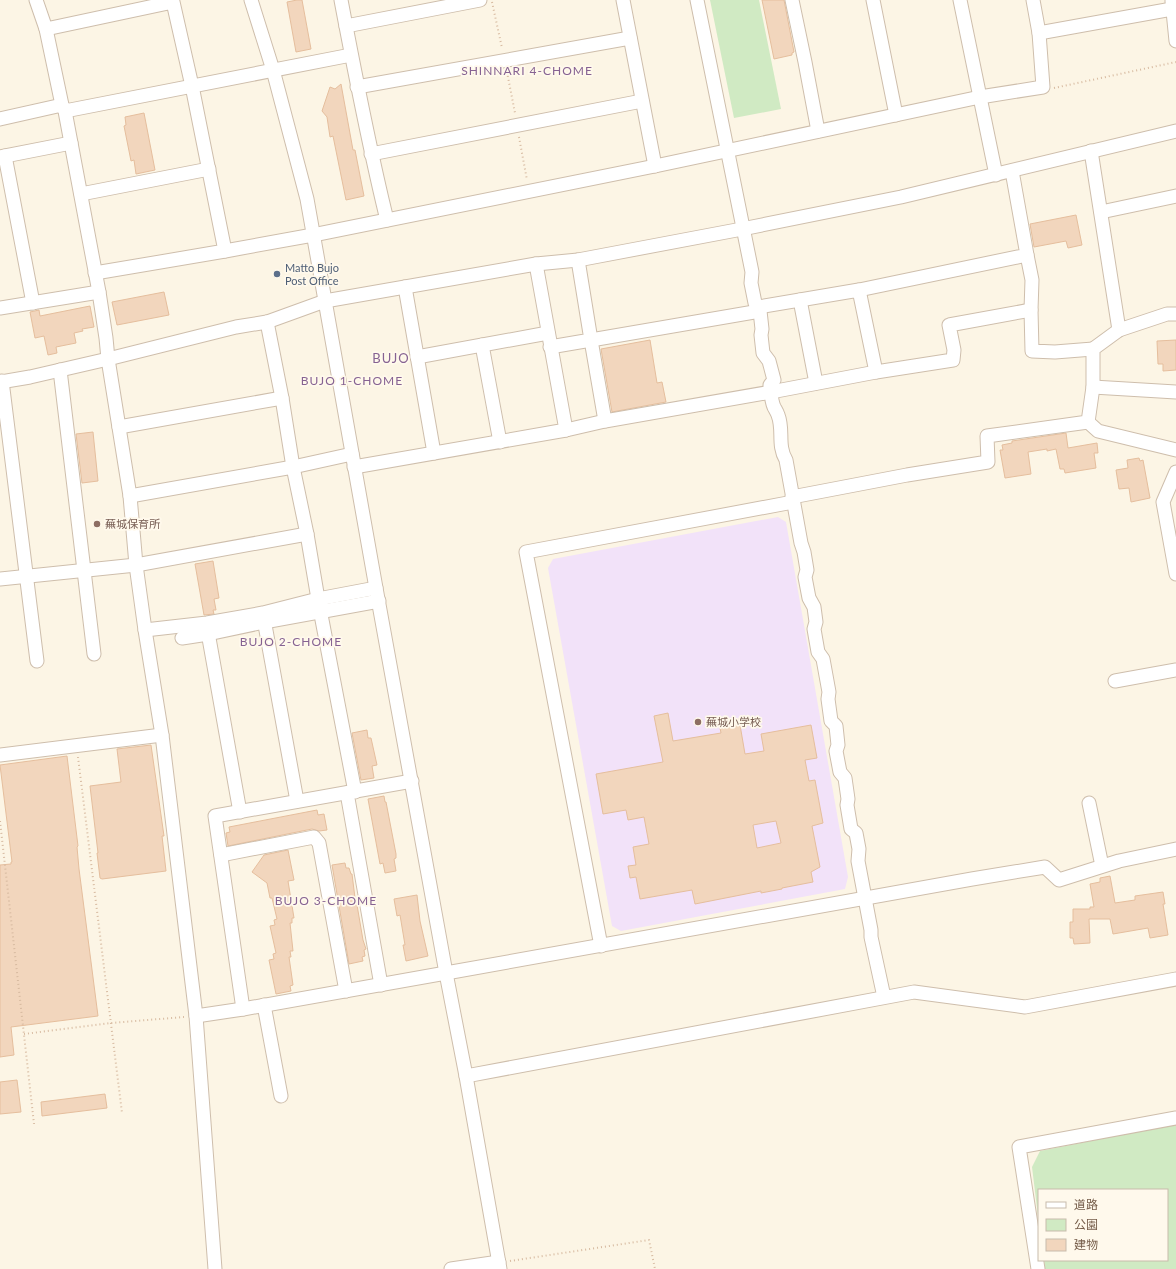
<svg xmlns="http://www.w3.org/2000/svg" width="1176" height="1269" font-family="Lato,'Noto Sans JP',sans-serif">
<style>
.education{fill:#f2e2f9}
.green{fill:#d0eac3}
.building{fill:#f2d6bd;stroke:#e5be9d;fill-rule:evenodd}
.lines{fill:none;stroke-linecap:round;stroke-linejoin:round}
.minor-casing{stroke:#cebeac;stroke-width:15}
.path{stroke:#d7baa0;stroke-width:2;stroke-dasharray:1 3;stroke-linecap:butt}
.minor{stroke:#fff;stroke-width:13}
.service-dot{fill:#5c6f8a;stroke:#fff9ec;stroke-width:1.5}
.education-dot{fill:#8d6e63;stroke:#fff9ec;stroke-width:1.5}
.labels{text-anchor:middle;stroke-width:3.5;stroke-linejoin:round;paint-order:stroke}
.service-label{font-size:11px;fill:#4e5e75;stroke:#fff9ec;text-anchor:start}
.education-label{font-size:11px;fill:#785e54;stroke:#fff9ec;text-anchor:start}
.neighbourhood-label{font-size:12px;letter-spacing:1px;fill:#866292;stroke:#fff9ec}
.quarter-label{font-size:13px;letter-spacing:1px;fill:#866292;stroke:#fff9ec}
</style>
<rect width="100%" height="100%" fill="#fcf5e5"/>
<!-- education -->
<polygon class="education" points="778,517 786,522 848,877 845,889 621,931 612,926 548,568 553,559"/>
<!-- green -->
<g class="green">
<polygon points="710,0 759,0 781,109 734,118"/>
<polygon points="1176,1124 1176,1269 1045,1269 1044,1260 1167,1260 1167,1190 1039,1190 1039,1224 1032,1167 1040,1151"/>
</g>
<!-- building -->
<g class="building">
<polygon points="297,0 302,0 311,49 296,52 287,2"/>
<polygon points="762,0 784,0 794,52 792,53 792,55 774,59"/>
<polygon points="341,84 353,150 355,150 364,196 346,200 333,136 330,137 327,117 322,111 330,87 335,89"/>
<polygon points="144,113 155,170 136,174 134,160 131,161 124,126 126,125 125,117"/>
<polygon points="1076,215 1082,245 1068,248 1066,241 1034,247 1030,224"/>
<polygon points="164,292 169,315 117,325 112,302"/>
<polygon points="90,306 94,327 82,329 83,331 74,333 76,343 56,347 57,353 48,355 44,336 35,338 30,312 39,310 40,316"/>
<polygon points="650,340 657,383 662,382 666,402 612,412 601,349"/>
<polygon points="1176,340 1176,370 1163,371 1163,364 1158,364 1157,341"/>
<polygon points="93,432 98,481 82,483 76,434"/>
<polygon points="1066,433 1068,448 1097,443 1098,453 1094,453 1096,468 1065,473 1064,469 1060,469 1056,449 1047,451 1047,449 1028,452 1031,474 1005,478 1000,450 1003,450 1002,445 1012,443 1012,441"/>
<polygon points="1139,458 1140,461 1143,460 1150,498 1131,502 1129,488 1119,489 1116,470 1128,468 1127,460"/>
<polygon points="213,561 219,598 214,599 216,610 213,610 214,614 204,615 195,564"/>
<path d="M668,713L673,741L721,733L719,723L739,719L745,754L764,751L761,734L811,725L817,758L805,760L809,781L815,780L823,823L812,826L820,867L811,872L813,882L782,888V889L761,893V891L695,904L692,890L640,899L636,877L630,878L628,866L636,865L633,847L649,844L644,817L628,820L626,810L603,814L596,774L663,762L654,716ZM776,821L781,843L757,848L753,825Z"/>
<polygon points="367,730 368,738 371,738 377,765 372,766 374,778 361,780 352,733"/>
<polygon points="151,745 164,836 162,836 166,871 102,879 100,878 97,853 98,853 90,786 121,782 117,749"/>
<polygon points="67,756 78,846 77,847 79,869 98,1016 11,1027 14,1055 0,1057 0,865 11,864 11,862 12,862 0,765"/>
<polygon points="384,796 385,802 386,802 396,854 396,858 394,859 396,871 385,873 383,863 380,864 368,799"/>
<polygon points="317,810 318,815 324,814 327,830 319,831 312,829 228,846 226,833 230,832 229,827"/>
<polygon points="288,850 294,880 288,881 294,918 292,918 292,923 290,923 293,951 290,951 291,957 289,957 293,985 290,986 291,991 276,994 269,960 274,959 273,954 276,953 270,926 275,925 274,920 277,919 272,898 270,898 267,883 252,872 264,855"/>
<polygon points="345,863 346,868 349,868 351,874 352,874 356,906 357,905 363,940 366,949 364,950 365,956 362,957 363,961 349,964 332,865"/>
<polygon points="1110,876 1115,903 1135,900 1135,896 1163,892 1165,904 1163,904 1168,935 1150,938 1148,928 1113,934 1110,919 1089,919 1090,943 1074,944 1073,938 1070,938 1070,922 1073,922 1073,909 1090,909 1090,907 1094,907 1090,884 1100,882 1100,878"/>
<polygon points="417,895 420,921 428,956 406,961 403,945 405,945 400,915 397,916 394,899"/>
<polygon points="17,1080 21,1112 0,1114 0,1082"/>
<polygon points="105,1094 107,1108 42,1116 41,1102"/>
</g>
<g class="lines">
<!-- minor casing -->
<g class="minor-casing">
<g id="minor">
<polyline points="36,0 46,29 62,105 65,111 99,292 106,338 108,359 130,496 136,565 145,630 162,735 196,1016 215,1269"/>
<polyline points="251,0 273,70 307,199 376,588 446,973 466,1076 500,1269"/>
<path d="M341,0C355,74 369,147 387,220"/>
<polyline points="623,0 655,166"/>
<path d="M697,0L752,272L751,283L755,303L760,311L762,329L761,335L763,353L769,361L774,380L770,385C771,392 771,400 774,407C775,409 777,412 778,415C784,430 777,445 786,460L801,543L804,552L807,570L805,577L809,598L814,607L816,622L814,629L818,652L823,659L829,692L828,699L831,721L836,726L838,745L836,751L840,772L845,778L848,799L847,805L851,829L856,833L859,849L858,861L871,930V937L884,997"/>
<polyline points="792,0 805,62 818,131"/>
<polyline points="873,0 896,115"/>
<polyline points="960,0 996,175"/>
<polyline points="1172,1 1176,41"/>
<polyline points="346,26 480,0"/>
<polyline points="46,29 173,2 192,86 225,251 95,273"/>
<polyline points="1039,33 1172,9"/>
<polyline points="357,87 630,38"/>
<polyline points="65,111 351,55"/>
<polyline points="0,119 62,105"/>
<polyline points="1091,151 1119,330"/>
<polyline points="371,154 642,101"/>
<polyline points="5,156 33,303"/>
<polyline points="0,157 71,143"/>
<polyline points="81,194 209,169"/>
<polyline points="1101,212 1176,196"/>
<polyline points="225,251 313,235 655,166 980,97 1043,87 1039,33 1033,0"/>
<polyline points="1027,255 1032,280 1031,310 1032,351 1055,352 1093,349"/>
<polyline points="405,287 434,453"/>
<polyline points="859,290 1027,255 1012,171"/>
<polyline points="800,300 816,383"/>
<polyline points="758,307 859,290 876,372 771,392 605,421 591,340 760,311"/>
<polyline points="0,308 99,292"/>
<polyline points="267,322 282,398 293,467 307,534 318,599 355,792"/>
<polyline points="482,345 500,442"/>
<polyline points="550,347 591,340 578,260"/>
<polyline points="417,357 548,333"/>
<polyline points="60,370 94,654"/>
<polyline points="876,372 953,360 954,350 949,325 1031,310"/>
<polyline points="2,381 37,661"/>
<polyline points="0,382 30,377 108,359 236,327 267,322 325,301 536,264 578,260 742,229 901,197 1176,131"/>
<polyline points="1093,387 1176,392"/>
<polyline points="1088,422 1098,431 1176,450"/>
<polyline points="119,427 282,398"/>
<polyline points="566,430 605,421"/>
<polyline points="354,467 566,430 536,264"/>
<polyline points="1176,472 1163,502 1176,574"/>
<polyline points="130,496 293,467 352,454"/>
<polyline points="792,497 907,475 988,462 987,436 1088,422 1093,387 1093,349 1119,330 1167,314 1176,314"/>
<polyline points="0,579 136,565 307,534"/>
<polyline points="263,614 297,801"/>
<polyline points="207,627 240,812"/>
<polyline points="145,630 207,623 263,613 318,599 376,588"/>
<polyline points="182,638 208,634 264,622 379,601"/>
<polyline points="1115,681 1176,670"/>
<polyline points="0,755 162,735"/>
<polyline points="347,793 381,985"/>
<polyline points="1089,803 1102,866"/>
<polyline points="221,855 314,837 319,843 346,991"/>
<polyline points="601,946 526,552 793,502"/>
<polyline points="264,1005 281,1096"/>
<polyline points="243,1009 215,816 412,781"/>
<polyline points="196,1016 243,1009 446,973 972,879 1045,867 1059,880 1119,861 1176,849"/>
<polyline points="466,1076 914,992 1025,1007 1176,979"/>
<polyline points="451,1269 499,1262"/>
<polyline points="1038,1269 1019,1147 1176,1118"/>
</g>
</g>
<!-- path -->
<g class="path">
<polyline points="492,2 502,48"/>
<polyline points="507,72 515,113"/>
<polyline points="1054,88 1176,62"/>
<polyline points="519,137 527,180"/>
<polyline points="78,757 122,1113"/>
<polyline points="0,821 34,1124"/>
<polyline points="24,1034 111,1023 184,1017"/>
<polyline points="510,1261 649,1240 655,1269"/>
</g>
<!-- minor -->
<use href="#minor" class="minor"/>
</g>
<!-- markers -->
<circle class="service-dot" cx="277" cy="274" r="4"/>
<g class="education-dot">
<circle cx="97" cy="524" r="4"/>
<circle cx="698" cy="722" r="4"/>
</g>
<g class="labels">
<!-- service labels -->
<g class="service-label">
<text x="285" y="272">Matto Bujo<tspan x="285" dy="13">Post Office</tspan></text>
</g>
<!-- education labels -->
<g class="education-label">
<text x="105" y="528">蕪城保育所</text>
<text x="706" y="726">蕪城小学校</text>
</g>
<!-- neighbourhood labels -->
<g class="neighbourhood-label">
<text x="527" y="75">SHINNARI 4-CHOME</text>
<text x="352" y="385">BUJO 1-CHOME</text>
<text x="291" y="646">BUJO 2-CHOME</text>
<text x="326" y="905">BUJO 3-CHOME</text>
</g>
<!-- quarter labels -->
<g class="quarter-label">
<text x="391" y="363">BUJO</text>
</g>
</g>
<!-- legend -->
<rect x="1038" y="1189" width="130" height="72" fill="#fff9ec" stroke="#c8bbab"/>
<rect x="1046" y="1202" width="20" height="6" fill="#ffffff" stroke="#c8bbab"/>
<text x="1074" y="1209" font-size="12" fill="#765d4a">道路</text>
<rect x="1046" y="1219" width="20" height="12" fill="#d0eac3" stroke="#c8bbab"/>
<text x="1074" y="1229" font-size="12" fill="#765d4a">公園</text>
<rect x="1046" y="1239" width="20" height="12" fill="#f2d6bd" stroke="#c8bbab"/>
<text x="1074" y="1249" font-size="12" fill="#765d4a">建物</text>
</svg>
